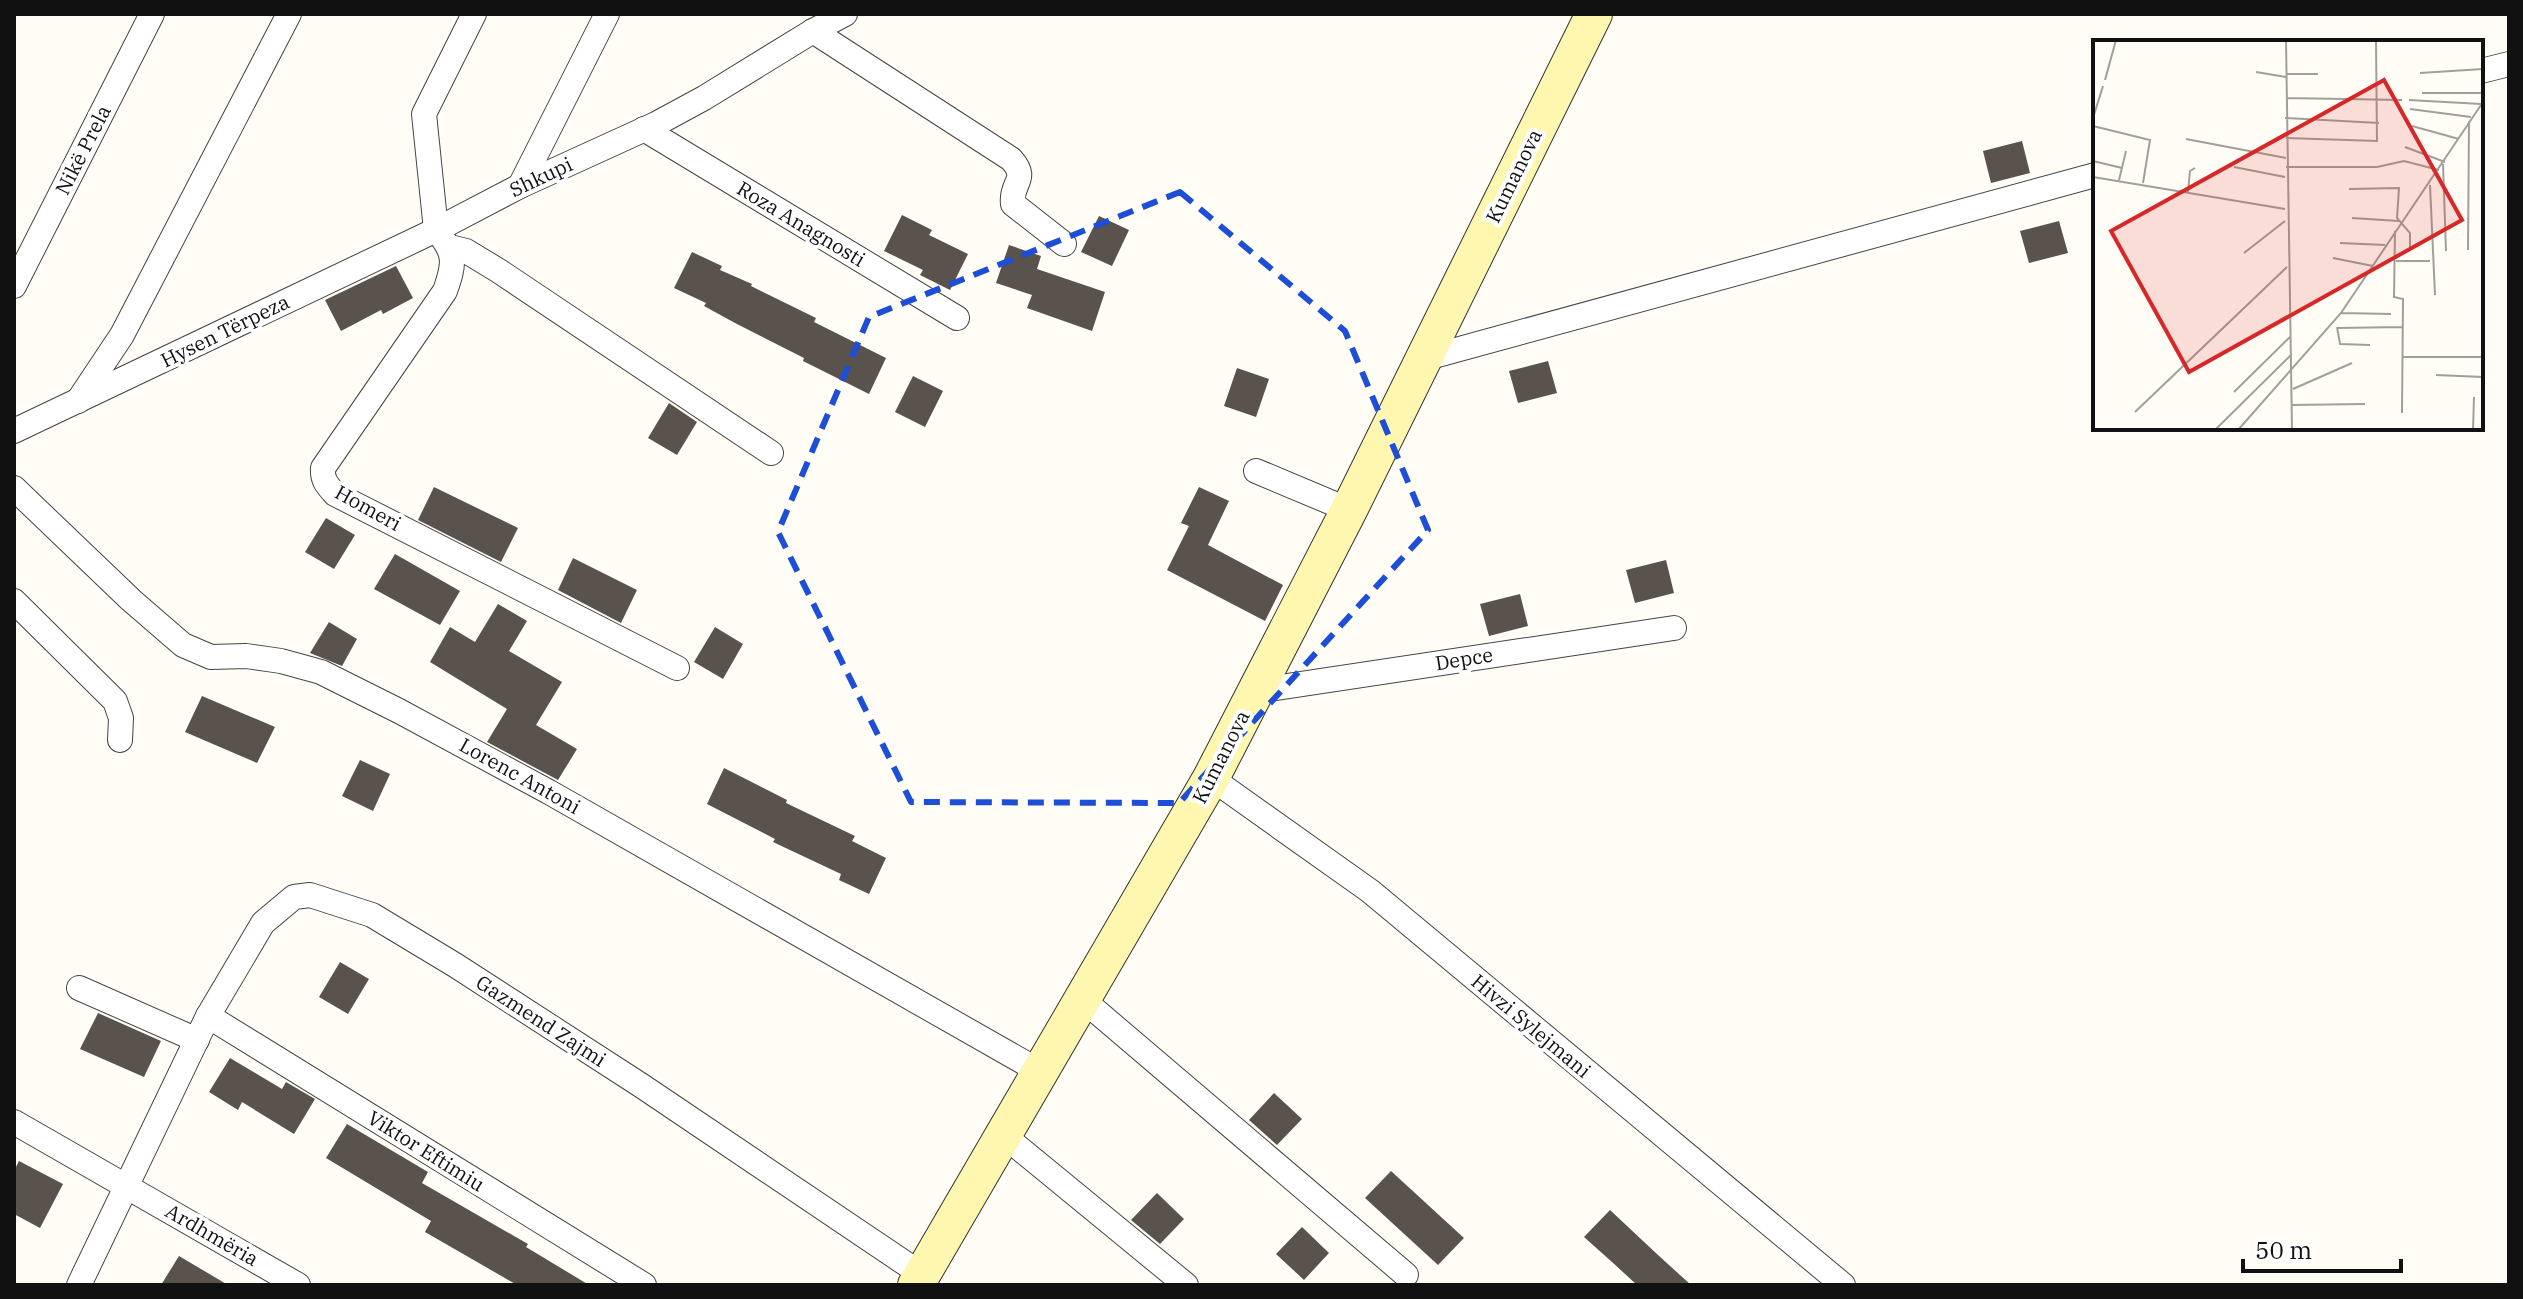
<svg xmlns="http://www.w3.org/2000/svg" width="2523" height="1299" font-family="'IBM Plex Serif',serif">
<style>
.building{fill:#5a524d}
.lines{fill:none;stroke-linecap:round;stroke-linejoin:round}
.minor-casing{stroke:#444;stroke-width:26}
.secondary-casing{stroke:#333;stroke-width:38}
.minor{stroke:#fff;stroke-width:24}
.secondary{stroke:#fff6b0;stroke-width:36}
.marked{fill:none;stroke:#1d4ed8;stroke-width:6;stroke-dasharray:16 10;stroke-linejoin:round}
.labels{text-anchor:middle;stroke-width:8;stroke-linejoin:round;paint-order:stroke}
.street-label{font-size:20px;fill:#111;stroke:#fff}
.inset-road{fill:none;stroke:#a09f9a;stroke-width:2}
.view{fill:#d62828;fill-opacity:0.15;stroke:#d62828;stroke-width:4}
.inset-edge{fill:none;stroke:#111;stroke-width:4}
</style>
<rect width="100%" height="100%" fill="#fffdf5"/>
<!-- building -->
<g class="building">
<polygon points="2022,141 2030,173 1991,183 1983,151"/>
<polygon points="902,215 932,230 929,235 968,254 950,290 920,275 923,270 884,251"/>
<polygon points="1099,216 1129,230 1112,266 1081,252"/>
<polygon points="2059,221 2068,253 2029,263 2020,231"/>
<polygon points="1009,245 1041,256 1037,269 1105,292 1092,331 1027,308 1032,295 996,283"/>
<polygon points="692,252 722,266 720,270 752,284 751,286 816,318 814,322 886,358 869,394 803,361 804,358 735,323 704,306 706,303 674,288"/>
<polygon points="396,266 413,298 383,314 381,310 341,331 325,300"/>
<polygon points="1548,361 1557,393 1518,403 1509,371"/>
<polygon points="1237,368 1269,379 1256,417 1224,406"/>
<polygon points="913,376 943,391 925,427 895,412"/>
<polygon points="669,403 697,422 677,455 648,438"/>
<polygon points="434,487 518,528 501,562 418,520"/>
<polygon points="1199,487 1229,501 1208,545 1283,585 1265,621 1167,570 1189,526 1181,523"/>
<polygon points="326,518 355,535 334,569 305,552"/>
<polygon points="395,554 460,591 440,625 374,589"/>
<polygon points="573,558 637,590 621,623 558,590"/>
<polygon points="1666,560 1674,593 1635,603 1626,570"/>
<polygon points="1520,594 1528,626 1489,636 1480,604"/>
<polygon points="498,604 527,621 509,651 562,682 536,725 577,749 558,780 487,742 507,709 430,662 450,627 475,642"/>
<polygon points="329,622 357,639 342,666 310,653"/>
<polygon points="715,627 743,644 723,679 694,662"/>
<polygon points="202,696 275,727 257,763 185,732"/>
<polygon points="360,760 390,774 373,811 342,796"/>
<polygon points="724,768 787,800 786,803 855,836 852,841 886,858 869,894 839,880 841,874 773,842 775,839 707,804"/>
<polygon points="340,962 369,979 348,1014 319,997"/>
<polygon points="98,1013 161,1041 144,1077 80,1049"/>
<polygon points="230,1058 282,1089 286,1082 315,1099 294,1134 242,1102 238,1110 209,1092"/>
<polygon points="1274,1093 1302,1119 1277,1145 1249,1120"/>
<polygon points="347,1124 428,1172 422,1183 528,1244 526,1247 589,1285 517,1285 425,1232 431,1221 326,1158"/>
<polygon points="19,1161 63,1184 40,1228 14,1214 14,1171"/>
<polygon points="1391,1171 1464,1238 1438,1265 1365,1198"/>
<polygon points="1157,1193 1184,1219 1160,1244 1131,1220"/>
<polygon points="1610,1210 1658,1255 1691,1285 1637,1285 1612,1262 1584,1237"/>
<polygon points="1302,1227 1329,1253 1304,1280 1276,1254"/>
<polygon points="179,1256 228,1285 161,1285"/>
</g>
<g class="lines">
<!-- minor casing -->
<g class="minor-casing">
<g id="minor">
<path d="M813,31L1011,159C1030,180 1010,182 1013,204L1064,244"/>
<polyline points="2481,71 2509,64"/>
<polyline points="644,129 957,318"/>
<polyline points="520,186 607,14"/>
<path d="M436,230C456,253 455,263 445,291L323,468C322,480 327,485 335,494L677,668"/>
<polyline points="436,230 424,114 474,14"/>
<polyline points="450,247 466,251 499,271 771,453"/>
<polyline points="14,286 152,14"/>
<polyline points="1423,359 2095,175"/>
<polyline points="78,401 122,335 289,14"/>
<polyline points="14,431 436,230 520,186 656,124 704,98 813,31 845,14"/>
<polyline points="1256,471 1349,510"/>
<polyline points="14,488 131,600 183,645 211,657 246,656 281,661 321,672 399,711 549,792 1039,1071"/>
<polyline points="14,601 115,701 121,718 120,740"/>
<polyline points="1255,691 1674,628"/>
<polyline points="1211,778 1370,891 1843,1285"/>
<polyline points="79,988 197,1040"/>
<polyline points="1082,999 1406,1275"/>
<polyline points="208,1016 644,1285"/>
<polyline points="14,1122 298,1285"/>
<polyline points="1002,1134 1186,1285"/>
<polyline points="79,1285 208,1016 263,923 294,897 310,895 372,915 455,965 642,1086 921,1274"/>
</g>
</g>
<!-- secondary casing -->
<g class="secondary-casing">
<polyline id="secondary" points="916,1285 1211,778 1349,510 1594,14"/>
</g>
<!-- minor -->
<use href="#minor" class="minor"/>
<!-- secondary -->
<use href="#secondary" class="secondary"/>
</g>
<!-- marked area -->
<path class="marked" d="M1180,192L1345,331L1428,530L1179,803L911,802L778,532L869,317Z"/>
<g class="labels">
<!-- street labels -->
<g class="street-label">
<text transform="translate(83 150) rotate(-63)" y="7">Nikë Prela</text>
<text transform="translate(1514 176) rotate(-64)" y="7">Kumanova</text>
<text transform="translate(541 177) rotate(-25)" y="7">Shkupi</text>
<text transform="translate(801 224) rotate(31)" y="7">Roza Anagnosti</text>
<text transform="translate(225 331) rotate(-26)" y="7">Hysen Tërpeza</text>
<text transform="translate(368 508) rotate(29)" y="7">Homeri</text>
<text transform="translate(1464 659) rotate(-9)" y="7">Depce</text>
<text transform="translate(1221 757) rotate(-63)" y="7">Kumanova</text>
<text transform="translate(520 776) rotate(29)" y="7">Lorenc Antoni</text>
<text transform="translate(541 1021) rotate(33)" y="7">Gazmend Zajmi</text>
<text transform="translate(1531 1026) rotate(40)" y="7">Hivzi Sylejmani</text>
<text transform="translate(426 1151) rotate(32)" y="7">Viktor Eftimiu</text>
<text transform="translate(212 1235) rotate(30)" y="7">Ardhmëria</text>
</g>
</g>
<!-- overview -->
<g transform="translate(2093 40)">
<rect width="390" height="390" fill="#fffdf5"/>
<path class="inset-road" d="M193,0L199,390M163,32L193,37M327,33L390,29M193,34H225M12,40L23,0M329,53H390M193,58L309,60M316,60L388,64M317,69L378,77M0,78L10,46M192,78L286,83M0,86L57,100L50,143M319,86L366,99M193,98L284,101L283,0M93,99L193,118M312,107L352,122M0,121L29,128M350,124L353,211M141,127L192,137M193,127H284L311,121L346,130M0,137L192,169M26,140L33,111M337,145L342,255M256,149L306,148L304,178L317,193V211M95,152L97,131L102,128M259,178L306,181M302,191L301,257L310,259L309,373M247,203L292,205M375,210L376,81M151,213L192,181M240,218L280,226M303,221H337M248,273L298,274M244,287L247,304L277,305M244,288L310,287M310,317H390M343,335L390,337M200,349L259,323M141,352L197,297M198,365L272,364M42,372L194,227M122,390L198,315M145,390L248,273L390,62M380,390L381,357"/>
<path class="view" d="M291,40L369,180L96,332L18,191Z"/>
<rect width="390" height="390" class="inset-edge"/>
</g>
<!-- border -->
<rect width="2523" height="1299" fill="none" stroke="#111111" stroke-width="32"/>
<!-- scale -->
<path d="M2243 1259v12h158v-12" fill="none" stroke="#111111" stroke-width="4"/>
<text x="2255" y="1259" font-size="24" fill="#111111" stroke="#ffffff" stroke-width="6" paint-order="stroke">50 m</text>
</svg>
